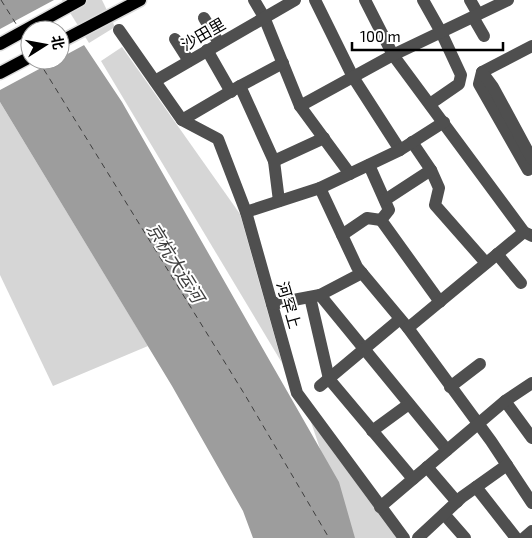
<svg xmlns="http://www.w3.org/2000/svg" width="532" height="538" font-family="'Exo 2','Noto Sans SC',sans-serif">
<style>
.green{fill:#d6d6d6}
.water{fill:#9d9d9d;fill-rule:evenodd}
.pier{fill:#fff}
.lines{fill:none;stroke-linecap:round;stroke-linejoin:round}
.ferry{stroke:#3e3e3e;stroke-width:1;stroke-dasharray:6 5;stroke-linecap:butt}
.major-casing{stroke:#dbdbdb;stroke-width:15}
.minor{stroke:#4f4f4f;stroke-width:12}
.major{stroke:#000;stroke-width:12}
.labels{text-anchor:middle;stroke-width:4;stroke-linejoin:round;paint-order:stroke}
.street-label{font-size:16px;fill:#000;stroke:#fff}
.water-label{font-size:18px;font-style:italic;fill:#3e3e3e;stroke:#fff}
</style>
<rect width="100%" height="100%" fill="#fff"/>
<!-- green -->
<g class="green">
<polygon points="62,0 102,0 115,27 89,43"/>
<polygon points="122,47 240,214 282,363 101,61"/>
<polygon points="0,102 148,346 53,386 0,275"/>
<polygon points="308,413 402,538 350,538"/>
</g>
<!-- water -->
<path class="water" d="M0,0H54L122,102L339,482L355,538H253L243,511L172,386L0,102ZM30,30H60V60H30Z"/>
<!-- pier -->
<polygon class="pier" points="54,0 57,0 86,44 60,58 60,30 30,30 30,60 56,60 0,90 0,29"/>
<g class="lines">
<!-- ferry -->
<g class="ferry">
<polyline points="1,0 18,27"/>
<polyline points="24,37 30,47"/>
<polyline points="38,60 245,395 329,538"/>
</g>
<!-- major casing -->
<g class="major-casing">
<g id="major">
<polyline points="60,42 140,0"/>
<polyline points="0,44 80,0"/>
<polyline points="0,73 30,57"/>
</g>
</g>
<!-- minor -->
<g class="minor">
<polyline points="254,0 264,17 300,106 350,174"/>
<polyline points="315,0 353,77 400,150"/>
<polyline points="365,0 393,55 524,232 532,236"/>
<polyline points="423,0 441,32 461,75 459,84 430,104"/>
<polyline points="470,0 478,14"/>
<polyline points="473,17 484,36"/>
<polyline points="204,18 219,43"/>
<polyline points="119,30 182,120 218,139 246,212 297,393 404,538"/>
<polyline points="175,39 189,61"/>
<polyline points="532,46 482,72 479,84 528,170 532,167"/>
<polyline points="207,50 231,92"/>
<polyline points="283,63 240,86 274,161 324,138"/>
<polyline points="482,72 493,87 532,159"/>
<polyline points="155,81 295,0"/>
<polyline points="300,106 393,55 508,0"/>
<polyline points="182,120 240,86"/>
<polyline points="412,142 431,170 439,188 435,205 486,263"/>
<polyline points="274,161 279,201"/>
<polyline points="369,165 389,210 381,220 440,302"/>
<polyline points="320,188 357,267 408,328 491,441 532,503"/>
<polyline points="385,200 431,170"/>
<polyline points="246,212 320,188 400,150 444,122"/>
<polyline points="342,235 367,218 381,220"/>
<polyline points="497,254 521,283"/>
<polyline points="320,295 447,450"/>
<polyline points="310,297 329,379 413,479"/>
<polyline points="272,304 320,295 362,273"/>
<polyline points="408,328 524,232"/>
<polyline points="320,386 400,319"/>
<polyline points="450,387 480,364"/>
<polyline points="505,401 532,438"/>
<polyline points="372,431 409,404"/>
<polyline points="427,467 457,502"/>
<polyline points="476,487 516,538"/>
<polyline points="380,507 505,401 532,383"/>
<polyline points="444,514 465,538"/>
<polyline points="418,538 462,497 507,465"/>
<polyline points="524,538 532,531"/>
</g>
<!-- major -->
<use href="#major" class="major"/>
</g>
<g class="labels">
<!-- street labels -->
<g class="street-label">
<text transform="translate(203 34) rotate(-30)" y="6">沙田里</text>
<text transform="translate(289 305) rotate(74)" y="6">河罕上</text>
</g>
<!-- water labels -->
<g class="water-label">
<text transform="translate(175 263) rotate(58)" y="6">京杭大运河</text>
</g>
</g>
<!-- north arrow -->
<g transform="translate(45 45) rotate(79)"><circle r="24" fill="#ffffff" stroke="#999999"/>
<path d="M0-4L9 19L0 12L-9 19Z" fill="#000000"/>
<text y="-8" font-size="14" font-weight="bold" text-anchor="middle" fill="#000000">北</text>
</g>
<!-- scale -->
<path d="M352 42v8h151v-8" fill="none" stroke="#000000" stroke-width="2.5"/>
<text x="360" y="42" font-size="15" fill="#000000" stroke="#ffffff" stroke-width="4" paint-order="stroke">100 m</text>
</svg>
